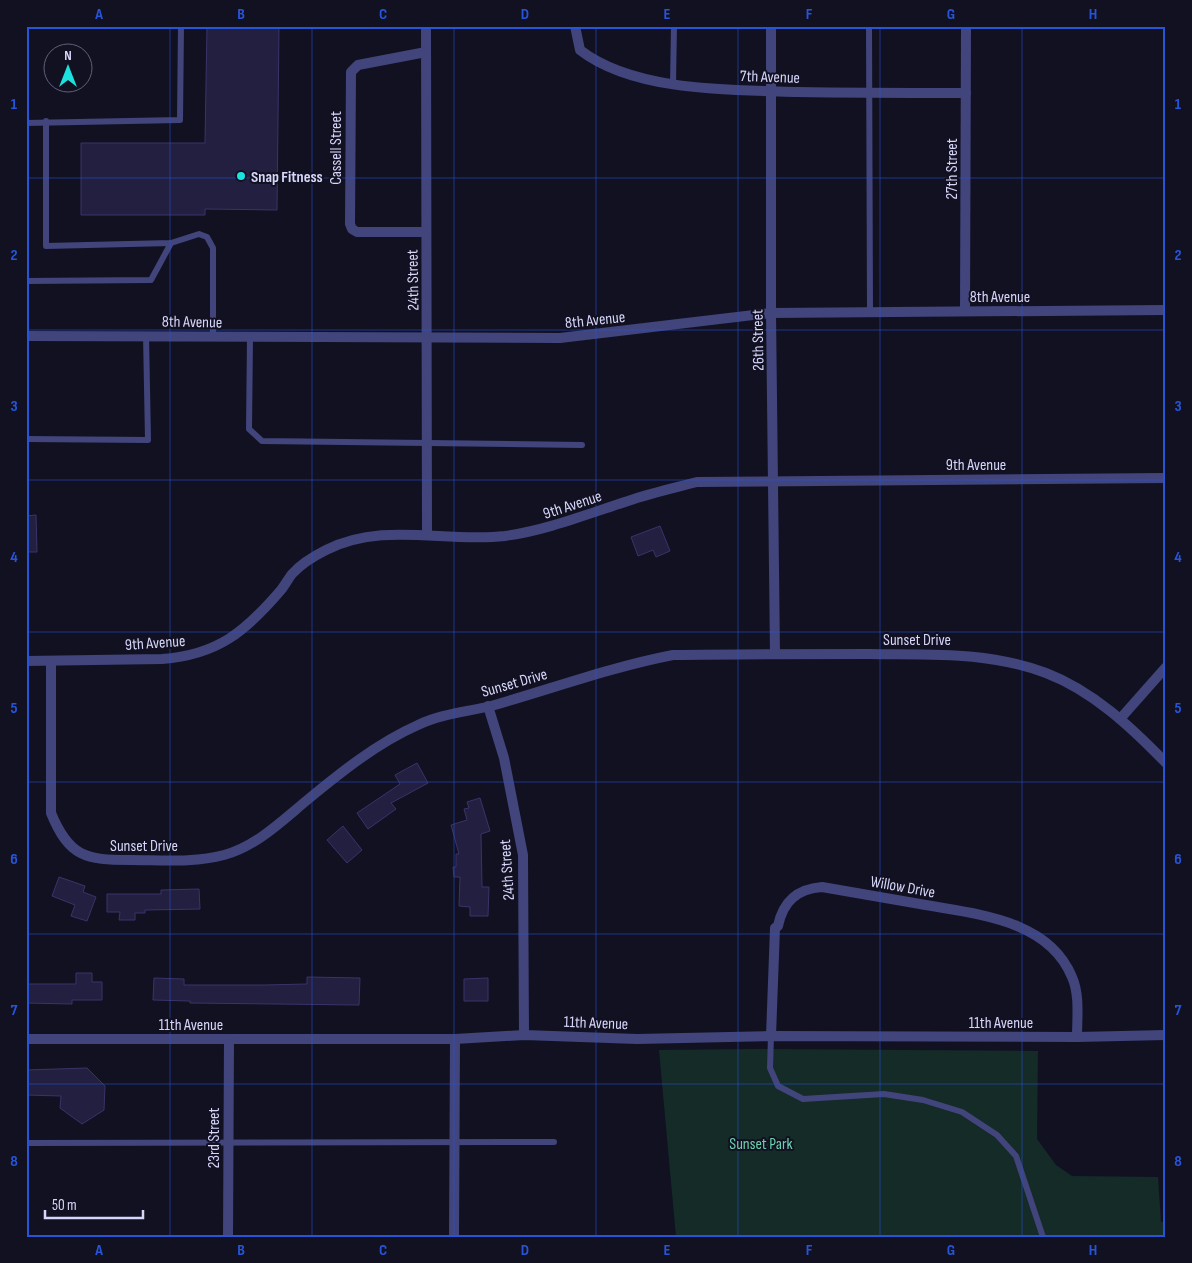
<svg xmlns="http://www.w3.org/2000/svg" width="1192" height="1263" font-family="'Sofia Sans Condensed',sans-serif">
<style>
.green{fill:#142b28}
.building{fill:#221f40;stroke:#383469}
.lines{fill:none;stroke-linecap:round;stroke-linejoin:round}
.lane{stroke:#41457b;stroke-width:6}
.street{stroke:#41457b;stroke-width:10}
.grid{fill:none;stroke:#2655da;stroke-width:1;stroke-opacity:0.55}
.poi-dot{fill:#1be1df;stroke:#121122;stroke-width:2}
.labels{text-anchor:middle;stroke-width:4;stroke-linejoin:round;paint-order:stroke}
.street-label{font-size:16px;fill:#d6d6fa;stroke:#121122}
.poi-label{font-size:16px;font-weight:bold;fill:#d6d6fa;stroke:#121122;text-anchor:start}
.park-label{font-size:16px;fill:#6bd1ac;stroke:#121122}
.neatline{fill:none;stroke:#2655da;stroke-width:2}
.grid-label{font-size:16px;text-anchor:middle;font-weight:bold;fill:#2655da}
</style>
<rect width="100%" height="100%" fill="#121122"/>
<!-- green -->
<polygon class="green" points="757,1049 1038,1051 1037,1139 1056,1165 1072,1176 1158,1177 1161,1222 1166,1222 1166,1237 676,1237 659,1050"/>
<!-- building -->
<g class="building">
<polygon points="207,26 279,26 277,210 205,209 205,215 81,215 81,143 205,143"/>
<polygon points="36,515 37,552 26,552 26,516"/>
<polygon points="660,526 670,551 656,557 653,550 638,556 631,537"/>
<polygon points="417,763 428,783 391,803 396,809 368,829 357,813 400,784 395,775"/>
<polygon points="480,798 490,831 481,834 482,887 489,887 488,916 470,916 470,907 459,906 460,877 454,877 453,867 456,867 456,854 459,854 451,825 467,820 464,809 469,808 467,802"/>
<polygon points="343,826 362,850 347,863 327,840"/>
<polygon points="59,877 85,886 83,892 96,897 87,921 71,916 75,905 52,896"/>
<polygon points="199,889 200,909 145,910 145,913 135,913 135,920 119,920 120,912 107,912 107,894 161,894 161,890"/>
<polygon points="76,973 92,973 92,982 102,982 102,1000 72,1000 72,1004 26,1003 26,984 76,984"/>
<polygon points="307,977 360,978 359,1005 190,1003 190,1001 153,1000 154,978 184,979 184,985 264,985 307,984"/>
<polygon points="488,978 488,1001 464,1001 464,979"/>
<polygon points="87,1068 105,1086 104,1110 82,1124 60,1108 61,1096 26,1095 26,1070"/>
</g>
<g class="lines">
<!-- lane -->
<g class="lane">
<polyline points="869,26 870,312"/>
<polyline points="673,84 674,26"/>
<polyline points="46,121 46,246 171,243 199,234 207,237 213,248 213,336"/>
<polyline points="26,123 180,120 181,26"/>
<polyline points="26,281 151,280 171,243"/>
<polyline points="250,337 249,429 262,441 582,445"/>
<polyline points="26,439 148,440 146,335"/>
<polyline points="771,1036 770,1068 778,1086 803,1099 884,1094 923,1100 962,1112 997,1135 1016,1156 1043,1237"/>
<polyline points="26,1143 554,1142"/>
</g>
<!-- street -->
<g class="street">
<polyline points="426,26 427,534"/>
<path d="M575,26L580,50C634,92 732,90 798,92C854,93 910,93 966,93"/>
<polyline points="771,26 771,313 775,654"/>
<polyline points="426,232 357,232 352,229 350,224 351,72 358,65 426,52"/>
<polyline points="965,311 966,26"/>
<polyline points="26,336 560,338 771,313 1166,310"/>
<path d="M26,661L162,659C218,655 246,631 281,590C285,585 288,579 292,574C301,564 314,556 326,550C383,521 444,543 505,536C548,530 587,514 628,501C651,493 674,488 697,482L1166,478"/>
<path d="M51,661V813C69,857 86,860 130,860C161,860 194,863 224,855C255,847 282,821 306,801C340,773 377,743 418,725C441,714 466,712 491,706C551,689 611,667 673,655C738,654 804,654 870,654C931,655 986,651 1046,673C1093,691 1131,727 1166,763"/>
<polyline points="488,706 504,758 523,855 524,1035"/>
<polyline points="1120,719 1166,667"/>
<path d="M771,1036L775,928L778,926C783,901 797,889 822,887C855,893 887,898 920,904C973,914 1048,918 1072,977C1080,995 1077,1018 1077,1037"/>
<polyline points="26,1039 455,1039 524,1035 637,1039 771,1036 1077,1037 1166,1035"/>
<polyline points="228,1237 229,1039"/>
<polyline points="454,1237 455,1039"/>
</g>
</g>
<!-- grid -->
<path class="grid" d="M170,26V1237M312,26V1237M454,26V1237M596,26V1237M738,26V1237M880,26V1237M1022,26V1237M26,178H1166M26,330H1166M26,480H1166M26,632H1166M26,782H1166M26,934H1166M26,1084H1166"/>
<!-- markers -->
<circle class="poi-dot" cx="241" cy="176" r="5"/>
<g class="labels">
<!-- street labels -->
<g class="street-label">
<text transform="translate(770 76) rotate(2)" y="6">7th Avenue</text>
<text transform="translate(335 148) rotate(-90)" y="6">Cassell Street</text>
<text transform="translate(951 169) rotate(-90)" y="6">27th Street</text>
<text transform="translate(412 280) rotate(-91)" y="6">24th Street</text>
<text x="1000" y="302">8th Avenue</text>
<text transform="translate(595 319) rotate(-6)" y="6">8th Avenue</text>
<text transform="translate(192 321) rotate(1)" y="6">8th Avenue</text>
<text transform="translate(757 340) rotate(-91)" y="6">26th Street</text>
<text x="976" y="470">9th Avenue</text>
<text transform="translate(572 504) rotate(-18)" y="6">9th Avenue</text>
<text x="917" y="645">Sunset Drive</text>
<text transform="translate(155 642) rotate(-4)" y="6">9th Avenue</text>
<text transform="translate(514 682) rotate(-16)" y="6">Sunset Drive</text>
<text x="144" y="851">Sunset Drive</text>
<text transform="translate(506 870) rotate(-94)" y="6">24th Street</text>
<text transform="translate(903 886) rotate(10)" y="6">Willow Drive</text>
<text transform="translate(596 1022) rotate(2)" y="6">11th Avenue</text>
<text x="1001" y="1028">11th Avenue</text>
<text x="191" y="1030">11th Avenue</text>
<text transform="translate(213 1138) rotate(-90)" y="6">23rd Street</text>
</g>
<!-- poi labels -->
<g class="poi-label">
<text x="251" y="182">Snap Fitness</text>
</g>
<!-- park labels -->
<g class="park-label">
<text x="761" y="1149">Sunset Park</text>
</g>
</g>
<!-- border -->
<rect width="1192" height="1263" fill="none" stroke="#121122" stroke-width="55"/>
<!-- north arrow -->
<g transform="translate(68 68)"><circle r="24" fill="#121122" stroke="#606078"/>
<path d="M0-4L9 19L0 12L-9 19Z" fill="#1be1df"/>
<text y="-8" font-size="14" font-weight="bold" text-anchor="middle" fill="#d6d6fa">N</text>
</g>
<!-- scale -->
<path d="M45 1210v8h98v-8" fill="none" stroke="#d6d6fa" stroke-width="2.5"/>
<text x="52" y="1210" font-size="15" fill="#d6d6fa" stroke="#121122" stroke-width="4" paint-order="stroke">50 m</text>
<rect x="28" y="28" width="1136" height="1208" class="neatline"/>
<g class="grid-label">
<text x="99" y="19">A</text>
<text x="241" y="19">B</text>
<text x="383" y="19">C</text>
<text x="525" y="19">D</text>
<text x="667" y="19">E</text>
<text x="809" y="19">F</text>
<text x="951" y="19">G</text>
<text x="1093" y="19">H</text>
<text x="14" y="109">1</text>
<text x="1178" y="109">1</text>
<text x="14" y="260">2</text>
<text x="1178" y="260">2</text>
<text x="14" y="411">3</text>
<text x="1178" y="411">3</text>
<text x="14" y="562">4</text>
<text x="1178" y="562">4</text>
<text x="14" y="713">5</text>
<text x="1178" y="713">5</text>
<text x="14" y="864">6</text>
<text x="1178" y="864">6</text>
<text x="14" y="1015">7</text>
<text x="1178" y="1015">7</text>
<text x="14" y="1166">8</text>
<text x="1178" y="1166">8</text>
<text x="99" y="1255">A</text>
<text x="241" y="1255">B</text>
<text x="383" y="1255">C</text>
<text x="525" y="1255">D</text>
<text x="667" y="1255">E</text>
<text x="809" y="1255">F</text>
<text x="951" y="1255">G</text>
<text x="1093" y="1255">H</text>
</g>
</svg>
